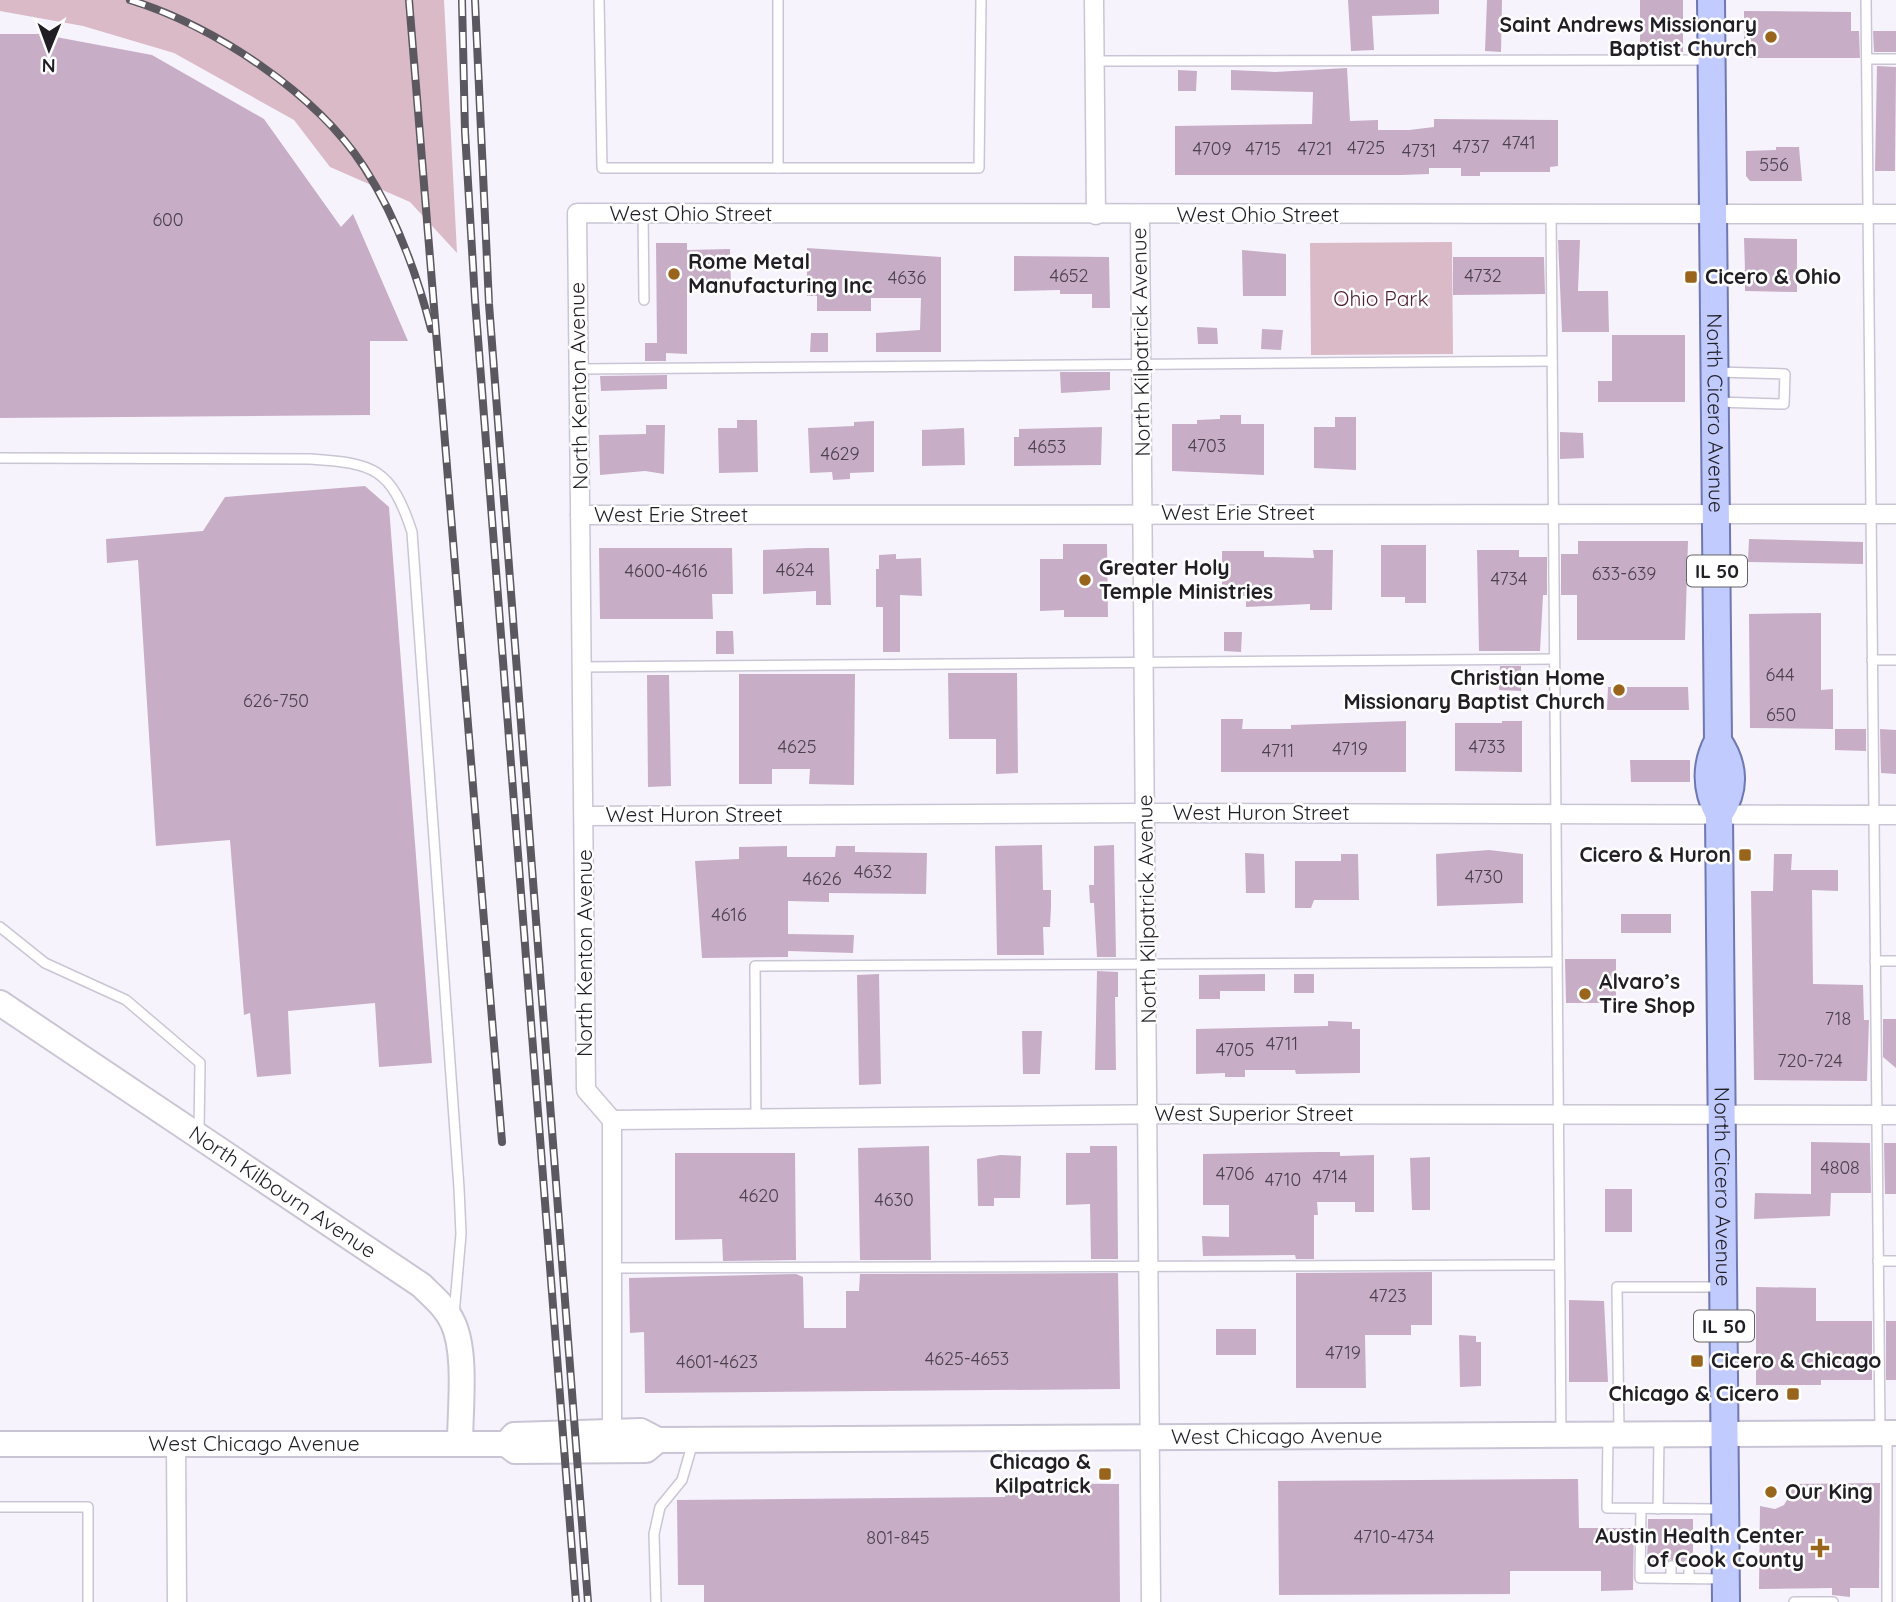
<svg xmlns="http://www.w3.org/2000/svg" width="1896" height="1602" font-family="Quicksand,sans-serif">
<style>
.green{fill:#d9bac6}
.building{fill:#c8adc7}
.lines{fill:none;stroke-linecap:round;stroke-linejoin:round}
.lane-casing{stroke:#cac5d5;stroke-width:12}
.street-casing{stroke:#cac5d5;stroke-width:21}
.secondary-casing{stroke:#cac5d5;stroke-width:28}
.primary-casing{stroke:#6f78b1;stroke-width:30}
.lane{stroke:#fff;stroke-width:9}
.street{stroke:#fff;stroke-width:18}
.secondary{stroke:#fff;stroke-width:24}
.primary{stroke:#c2cbfd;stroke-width:26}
.rail-casing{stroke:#5b5860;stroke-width:8}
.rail{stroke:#fff;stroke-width:5;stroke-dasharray:16;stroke-linecap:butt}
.poi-dot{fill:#99641b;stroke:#fff;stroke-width:2.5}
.labels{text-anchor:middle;stroke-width:5;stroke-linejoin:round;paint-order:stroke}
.number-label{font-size:18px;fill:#4b424e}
.shield{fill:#fff;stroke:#646266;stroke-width:2}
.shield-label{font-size:19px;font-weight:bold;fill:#211f25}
.poi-label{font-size:21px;font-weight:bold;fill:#211f25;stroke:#fff;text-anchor:end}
.street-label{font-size:21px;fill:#211f25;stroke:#fff}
.park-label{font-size:21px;fill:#4b1c33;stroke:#fff}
</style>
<rect width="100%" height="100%" fill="#f6f3fd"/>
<!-- green -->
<g class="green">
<polygon points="0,0 444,0 457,253 410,202 330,167 294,120 174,53 83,26 0,11"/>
<polygon points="1452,242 1453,354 1311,355 1310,243"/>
</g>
<!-- building -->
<g class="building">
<polygon points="1348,0 1439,0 1439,14 1372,16 1374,50 1351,51"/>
<polygon points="1487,0 1502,0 1501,52 1485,51"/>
<rect x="1640" y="0" width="43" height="52"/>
<polygon points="1744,11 1851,12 1851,31 1859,31 1860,58 1744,58"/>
<polygon points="1873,31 1896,31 1896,52 1874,52"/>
<polygon points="0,34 40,34 152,55 264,119 341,227 353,214 408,341 370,341 370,415 0,418"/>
<polygon points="1877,66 1896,67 1895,171 1875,171"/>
<polygon points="1347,68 1350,121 1378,120 1378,130 1409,130 1434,127 1434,119 1558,120 1558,166 1550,167 1550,172 1480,172 1480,176 1461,176 1461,168 1429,168 1429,174 1402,175 1175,175 1175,126 1312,124 1313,92 1231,90 1231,70 1275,72"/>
<polygon points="1178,70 1197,71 1196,91 1178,91"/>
<polygon points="1776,147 1799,147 1802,181 1750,181 1746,176 1746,151 1776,150"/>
<polygon points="1744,238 1797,239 1797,292 1745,291 1745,282 1734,277 1745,270"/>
<polygon points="1558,240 1580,240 1578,291 1608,291 1609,332 1562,332"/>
<polygon points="656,243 687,243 687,250 730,249 731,287 687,290 687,354 666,353 666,361 645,361 645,343 657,343"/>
<polygon points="807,248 941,257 941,352 876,352 876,333 920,330 921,298 871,298 871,311 817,311 817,296 807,296"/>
<polygon points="1242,250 1286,254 1286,296 1243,296"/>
<polygon points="1014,256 1109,257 1110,308 1092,308 1092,294 1060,294 1060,290 1014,291"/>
<polygon points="1453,257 1544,257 1545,294 1453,295"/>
<polygon points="1197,327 1217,328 1218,344 1198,344"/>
<polygon points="1262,329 1283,330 1281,350 1261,349"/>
<polygon points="811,333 828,333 828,352 810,352"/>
<polygon points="1612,335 1685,335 1685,402 1598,402 1598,381 1612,381"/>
<polygon points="1060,372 1110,372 1110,390 1061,393"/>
<polygon points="667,375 667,389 601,391 600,376"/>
<polygon points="1220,415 1241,415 1241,424 1264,424 1264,475 1172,471 1172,424 1197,424 1197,420 1220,419"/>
<polygon points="1335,417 1356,417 1356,470 1314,468 1314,427 1335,427"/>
<polygon points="737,420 757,420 758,472 719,473 718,428 737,428"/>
<polygon points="874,421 874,472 850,473 850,479 833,480 832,472 810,473 808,428 854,426 854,422"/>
<polygon points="646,425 665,425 664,474 645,471 600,475 599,435 646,434"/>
<polygon points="1102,427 1101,465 1014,466 1014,437 1019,437 1019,429"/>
<polygon points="964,428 965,465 922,466 922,430"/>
<polygon points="1560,432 1583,433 1584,458 1560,459"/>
<polygon points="365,486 389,507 432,1063 379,1067 375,1003 288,1011 291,1074 257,1077 250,1013 244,1015 230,840 156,846 138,560 107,563 106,539 203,531 225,497"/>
<polygon points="1749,539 1863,542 1863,564 1748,562"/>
<polygon points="1578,541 1688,541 1685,640 1577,640 1577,595 1561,595 1561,554 1578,554"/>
<polygon points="1063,544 1107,544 1108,617 1064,617 1064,610 1040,611 1040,559 1063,559"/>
<polygon points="1381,545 1426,545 1426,603 1405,603 1405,597 1381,597"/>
<polygon points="599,548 732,548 733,594 712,594 713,619 600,619"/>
<polygon points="809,548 829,548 831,605 816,605 816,591 763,594 763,550"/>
<polygon points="1313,550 1333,550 1332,610 1310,610 1310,604 1246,607 1246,596 1222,596 1222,551 1264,551 1264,557 1314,558"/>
<polygon points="1477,550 1519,550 1519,557 1547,557 1547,595 1543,595 1540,651 1479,651"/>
<polygon points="896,554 896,559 921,558 922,596 900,595 900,652 883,652 883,607 876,607 876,569 879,569 879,555"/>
<polygon points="1821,613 1821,690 1833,689 1833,729 1750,728 1749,614"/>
<polygon points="716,631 733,631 734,654 716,654"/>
<polygon points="1224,632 1242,632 1241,652 1224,651"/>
<polygon points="1500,666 1521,666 1521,691 1499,690"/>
<polygon points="948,673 1017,673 1018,773 996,774 996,739 949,739"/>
<polygon points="739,674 855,674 854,785 809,784 810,769 772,769 772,784 739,784"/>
<polygon points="647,675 669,675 671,786 648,787"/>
<polygon points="1608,687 1688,687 1689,710 1607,710"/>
<polygon points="1221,719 1243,719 1242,729 1291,729 1291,725 1406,721 1406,772 1221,772"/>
<polygon points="1502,721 1522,721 1522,772 1455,771 1455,723 1502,723"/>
<polygon points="1835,729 1866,729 1866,751 1835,750"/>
<polygon points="1880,729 1896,730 1896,774 1881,773"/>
<polygon points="1630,760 1690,760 1690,782 1631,782"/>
<polygon points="1042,845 1043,890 1051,890 1051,907 1050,927 1043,927 1044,955 997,955 995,846"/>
<polygon points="1114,845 1116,957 1097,957 1094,903 1090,903 1089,885 1094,885 1094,846"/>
<polygon points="787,846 787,857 835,857 836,846 855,846 855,852 927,853 926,894 829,893 829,902 788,901 788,934 854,935 853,953 788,951 788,957 702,958 695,861 739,859 739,847"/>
<polygon points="1489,850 1523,854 1523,903 1437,906 1436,854"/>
<polygon points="1245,853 1264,854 1265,893 1246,893"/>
<polygon points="1341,854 1358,854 1359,900 1314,900 1311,908 1295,908 1295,861 1341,861"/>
<polygon points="1774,854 1792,854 1791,870 1838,870 1838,891 1812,890 1813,984 1863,985 1864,1020 1869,1020 1867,1081 1754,1080 1751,891 1773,891"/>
<rect x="1621" y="914" width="50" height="19"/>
<polygon points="1565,959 1616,959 1616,1003 1566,1003"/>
<polygon points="1097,971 1118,972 1118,997 1115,997 1116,1070 1095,1070"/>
<polygon points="879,974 881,1084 859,1085 857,975"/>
<polygon points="1265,974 1265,991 1220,991 1220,999 1199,999 1199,975"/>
<rect x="1294" y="974" width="20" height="19"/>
<polygon points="1883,1019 1896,1019 1896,1068 1883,1057"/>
<polygon points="1328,1021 1352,1022 1352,1029 1360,1029 1360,1073 1296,1074 1295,1070 1245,1070 1245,1077 1225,1077 1225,1073 1196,1074 1196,1029 1328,1026"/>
<polygon points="1022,1031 1042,1031 1040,1074 1023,1074"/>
<polygon points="1811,1142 1870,1143 1871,1193 1831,1193 1830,1216 1754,1219 1755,1193 1811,1194"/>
<polygon points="1884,1143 1896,1143 1896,1194 1885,1194"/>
<polygon points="929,1146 931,1260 860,1260 858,1148"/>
<polygon points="1090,1146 1117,1146 1118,1259 1091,1259 1090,1204 1066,1205 1066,1153 1090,1153"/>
<polygon points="1319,1152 1340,1152 1340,1156 1374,1155 1374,1212 1355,1212 1355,1202 1317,1202 1318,1215 1314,1215 1314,1259 1296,1259 1295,1255 1203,1256 1202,1236 1229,1237 1229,1205 1203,1205 1203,1154"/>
<polygon points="675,1153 795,1153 796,1260 723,1261 722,1239 675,1240"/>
<polygon points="1000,1155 1021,1156 1020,1198 994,1198 994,1206 978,1206 977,1159"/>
<polygon points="1430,1157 1430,1210 1412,1210 1410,1158"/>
<rect x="1605" y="1189" width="27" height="43"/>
<polygon points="1432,1272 1432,1325 1411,1325 1411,1335 1365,1335 1366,1388 1296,1388 1296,1273"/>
<polygon points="796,1274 803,1277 804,1328 846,1328 846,1291 859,1291 860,1274 1118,1273 1120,1389 645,1393 644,1332 630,1333 629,1278"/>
<polygon points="1756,1287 1816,1288 1816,1321 1872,1321 1872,1380 1821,1380 1821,1385 1756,1385"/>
<polygon points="1569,1300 1604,1301 1608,1382 1569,1382"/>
<rect x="1886" y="1321" width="10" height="59"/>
<rect x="1216" y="1329" width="40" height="26"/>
<polygon points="1459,1335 1476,1336 1476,1342 1481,1342 1481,1386 1460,1387"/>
<polygon points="1578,1479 1579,1528 1634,1528 1633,1590 1601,1591 1601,1571 1510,1571 1510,1594 1279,1595 1278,1481"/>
<polygon points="1007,1483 1119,1484 1120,1602 704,1602 704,1585 678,1585 677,1500 1005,1497"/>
<polygon points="1880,1483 1879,1588 1850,1588 1850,1597 1832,1595 1832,1588 1759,1589 1760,1506 1775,1509 1784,1505 1791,1493 1790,1484"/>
<polygon points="1648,1519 1693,1519 1693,1560 1686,1559 1682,1565 1670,1559 1664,1566 1647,1566"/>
</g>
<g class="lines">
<!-- lane casing -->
<g class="lane-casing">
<g id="lane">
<polyline points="599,0 602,168 778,168"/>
<polyline points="778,0 778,168 979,168 981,0"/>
<polyline points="1866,0 1880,1432"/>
<polyline points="1867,59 1896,59"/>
<polyline points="1094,61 1710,60"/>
<polyline points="643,213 644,300"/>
<polyline points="1551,214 1561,1434"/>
<polyline points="579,369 1552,361"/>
<polyline points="1717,372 1785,374 1784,404 1717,402"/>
<path d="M0,458L310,459C374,463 391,468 412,532L459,1188L461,1234L454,1315"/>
<polyline points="1872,660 1896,660"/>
<polyline points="582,667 1554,659"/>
<polyline points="0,927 45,963 126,1000 200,1063 199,1131"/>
<polyline points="1875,961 1896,961"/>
<polyline points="756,1118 755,966 1557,962"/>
<polyline points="1878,1261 1896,1261"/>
<polyline points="611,1268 1559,1265"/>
<polyline points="1619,1432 1617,1287 1722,1287"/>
<polyline points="1608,1435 1607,1508 1723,1509"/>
<polyline points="1887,1435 1887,1602"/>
<polyline points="0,1507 88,1507 88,1602"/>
<polyline points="1641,1509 1640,1578 1724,1579"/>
<polyline points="1658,1509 1659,1437"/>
<polyline points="1689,1565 1689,1578"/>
<polyline points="1671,1566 1671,1578"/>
<polyline points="656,1602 654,1534 660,1507 682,1480 693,1442"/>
<polyline points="1794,1602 1833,1602"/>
</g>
</g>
<!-- street casing -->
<g class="street-casing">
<g id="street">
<polyline points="1094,0 1096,215"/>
<polyline points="1140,215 1151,1602"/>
<polyline points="580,515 1896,514"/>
<polyline points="584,816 1146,813 1896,815"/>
<polyline points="612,1120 1176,1114 1896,1115"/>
<polyline points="612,1431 612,1120 586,1090 577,213 1896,214"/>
<polyline points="176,1443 177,1602"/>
</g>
</g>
<!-- secondary casing -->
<g class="secondary-casing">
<g id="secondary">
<path id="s1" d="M0,1003L421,1285C433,1297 446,1307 453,1323C467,1353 460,1410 460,1444"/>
<path id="s2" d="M0,1444H506L515,1451L646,1450L658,1440"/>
<path id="s3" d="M506,1444L514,1435L641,1431L658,1440L1896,1433"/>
</g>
</g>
<!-- primary casing -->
<g class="primary-casing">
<g id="primary">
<path id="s4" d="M1711,0L1718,741C1705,765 1706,790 1719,815L1726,1602"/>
<path d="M1718,741C1735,766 1736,789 1719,815"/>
</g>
</g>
<!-- lane -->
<use href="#lane" class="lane"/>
<!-- street -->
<use href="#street" class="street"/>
<!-- secondary -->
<use href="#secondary" class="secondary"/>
<!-- primary -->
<use href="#primary" class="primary"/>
<!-- rail casing -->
<g class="rail-casing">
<g id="rail">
<path d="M130,0C214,26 316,93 364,167C395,215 417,274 431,329"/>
<polyline points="409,0 502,1142"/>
<polyline points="462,0 465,132 475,300 576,1602"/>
<polyline points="475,0 489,304 588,1602"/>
</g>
</g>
<!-- rail -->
<use href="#rail" class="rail"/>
</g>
<!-- markers -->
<g class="poi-dot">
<circle cx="1771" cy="37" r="7"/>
<circle cx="674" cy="274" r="7"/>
<rect x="1684" y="270" width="14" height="14" rx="3.5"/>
<circle cx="1085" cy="580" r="7"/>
<circle cx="1619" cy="690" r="7"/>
<rect x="1738" y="848" width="14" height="14" rx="3.5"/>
<circle cx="1585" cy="994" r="7"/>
<rect x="1690" y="1354" width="14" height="14" rx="3.5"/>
<rect x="1786" y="1387" width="14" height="14" rx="3.5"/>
<rect x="1098" y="1467" width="14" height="14" rx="3.5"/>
<circle cx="1771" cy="1492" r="7"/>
<path d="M1816.5 1537.5h7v7h7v7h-7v7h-7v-7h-7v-7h7z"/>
</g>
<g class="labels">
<!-- number labels -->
<g class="number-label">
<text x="1519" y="149">4741</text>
<text x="1471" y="153">4737</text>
<text x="1366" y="154">4725</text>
<text x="1212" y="155">4709</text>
<text x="1263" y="155">4715</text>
<text x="1315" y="155">4721</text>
<text x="1419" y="157">4731</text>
<text x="1774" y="171">556</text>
<text x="168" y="226">600</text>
<text x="1069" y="282">4652</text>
<text x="1483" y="282">4732</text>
<text x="907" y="284">4636</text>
<text x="1207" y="452">4703</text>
<text x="1047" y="453">4653</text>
<text x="840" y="460">4629</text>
<text x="795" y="576">4624</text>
<text x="666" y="577">4600-4616</text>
<text x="1624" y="580">633-639</text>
<text x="1509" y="585">4734</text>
<text x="1780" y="681">644</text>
<text x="276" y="707">626-750</text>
<text x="1781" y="721">650</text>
<text x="797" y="753">4625</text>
<text x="1487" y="753">4733</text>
<text x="1350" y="755">4719</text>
<text x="1278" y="757">4711</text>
<text x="873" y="878">4632</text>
<text x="1484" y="883">4730</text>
<text x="822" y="885">4626</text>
<text x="729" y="921">4616</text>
<text x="1838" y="1025">718</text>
<text x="1282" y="1050">4711</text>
<text x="1235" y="1056">4705</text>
<text x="1810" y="1067">720-724</text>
<text x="1840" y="1174">4808</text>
<text x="1235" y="1180">4706</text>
<text x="1330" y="1183">4714</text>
<text x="1283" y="1186">4710</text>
<text x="759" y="1202">4620</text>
<text x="894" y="1206">4630</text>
<text x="1388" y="1302">4723</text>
<text x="1343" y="1359">4719</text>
<text x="967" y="1365">4625-4653</text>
<text x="717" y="1368">4601-4623</text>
<text x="1394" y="1543">4710-4734</text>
<text x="898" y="1544">801-845</text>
</g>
<!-- shield labels -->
<g class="shield">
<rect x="1687" y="555.5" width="60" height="31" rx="5"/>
<rect x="1694" y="1310.5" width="60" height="31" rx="5"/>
</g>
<g class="shield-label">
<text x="1717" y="578">IL 50</text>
<text x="1724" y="1333">IL 50</text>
</g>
<!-- poi labels -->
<g class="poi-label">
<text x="1757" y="32">Saint Andrews Missionary<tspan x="1757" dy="24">Baptist Church</tspan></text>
<text x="688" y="269" text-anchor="start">Rome Metal<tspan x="688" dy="24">Manufacturing Inc</tspan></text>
<text x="1705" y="284" text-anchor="start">Cicero &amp; Ohio</text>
<text x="1099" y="575" text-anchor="start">Greater Holy<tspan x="1099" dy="24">Temple Ministries</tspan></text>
<text x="1605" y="685">Christian Home<tspan x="1605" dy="24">Missionary Baptist Church</tspan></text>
<text x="1731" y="862">Cicero &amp; Huron</text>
<text x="1599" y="989" text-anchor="start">Alvaro’s<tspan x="1599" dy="24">Tire Shop</tspan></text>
<text x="1711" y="1368" text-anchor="start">Cicero &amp; Chicago</text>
<text x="1779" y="1401">Chicago &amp; Cicero</text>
<text x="1091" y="1469">Chicago &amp;<tspan x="1091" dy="24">Kilpatrick</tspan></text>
<text x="1785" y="1499" text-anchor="start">Our King</text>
<text x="1804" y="1543">Austin Health Center<tspan x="1804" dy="24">of Cook County</tspan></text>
</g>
<!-- street labels -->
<g class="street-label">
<text x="691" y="221">West Ohio Street</text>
<text x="1258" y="222">West Ohio Street</text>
<text transform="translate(1141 342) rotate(-91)" y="7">North Kilpatrick Avenue</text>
<text transform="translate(579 386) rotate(-91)" y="7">North Kenton Avenue</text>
<text dy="7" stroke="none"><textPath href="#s4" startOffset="413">North Cicero Avenue</textPath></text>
<text x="1238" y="520">West Erie Street</text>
<text x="671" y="522">West Erie Street</text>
<text x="1261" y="820">West Huron Street</text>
<text x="694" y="822">West Huron Street</text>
<text transform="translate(1147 909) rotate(-91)" y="7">North Kilpatrick Avenue</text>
<text transform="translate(585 953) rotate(-90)" y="7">North Kenton Avenue</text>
<text x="1254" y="1121">West Superior Street</text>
<text dy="7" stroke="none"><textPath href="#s4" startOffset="1190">North Cicero Avenue</textPath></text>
<text dy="7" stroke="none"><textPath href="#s1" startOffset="340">North Kilbourn Avenue</textPath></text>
<text dy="7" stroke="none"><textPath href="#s3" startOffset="777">West Chicago Avenue</textPath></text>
<text dy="7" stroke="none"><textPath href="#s2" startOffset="254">West Chicago Avenue</textPath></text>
</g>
<!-- park labels -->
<g class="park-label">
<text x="1381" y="306">Ohio Park</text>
</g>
</g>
<!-- north arrow -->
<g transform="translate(49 49) rotate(181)" stroke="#ffffff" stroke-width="5" paint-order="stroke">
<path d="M0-5L12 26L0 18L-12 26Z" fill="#211f25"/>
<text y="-10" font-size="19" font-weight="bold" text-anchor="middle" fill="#211f25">N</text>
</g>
</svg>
